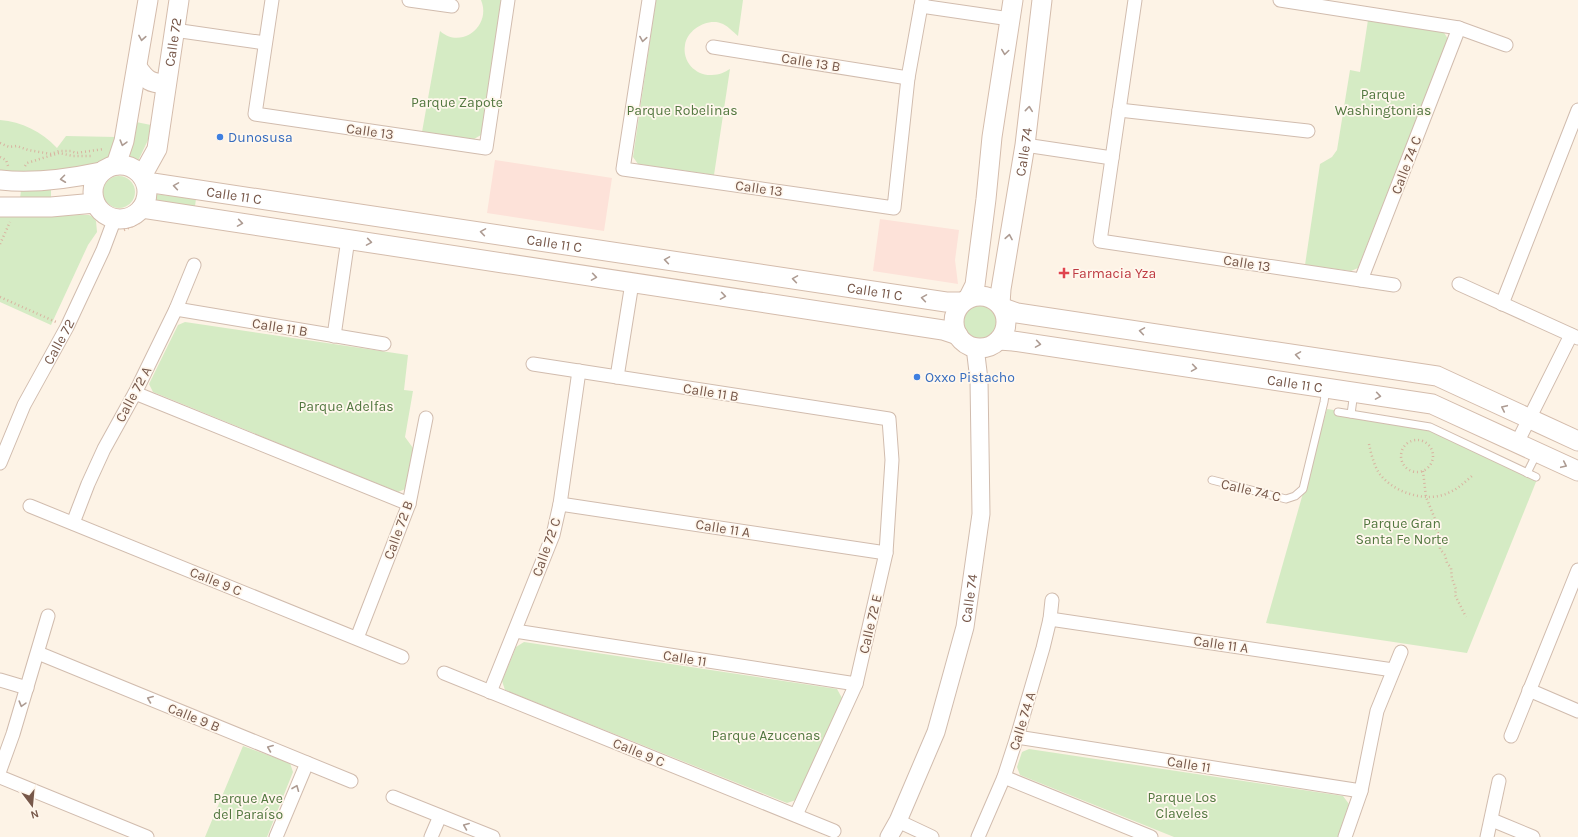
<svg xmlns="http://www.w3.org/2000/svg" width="1578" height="837" font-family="Karla,sans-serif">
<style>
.commercial{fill:#fde2d9}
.green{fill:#d5ebc4}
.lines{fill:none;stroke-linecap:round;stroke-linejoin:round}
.service-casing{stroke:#d1bcae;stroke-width:9}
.minor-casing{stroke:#d1bcae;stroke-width:15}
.tertiary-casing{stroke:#d1bcae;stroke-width:19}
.secondary-casing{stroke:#d4bcac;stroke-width:21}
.path{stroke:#d8b3a0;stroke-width:2.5;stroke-dasharray:1 3;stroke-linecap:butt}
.service{stroke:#fff;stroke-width:7}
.minor{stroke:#fff;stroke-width:13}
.tertiary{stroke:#fff;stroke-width:17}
.secondary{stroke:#fff;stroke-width:19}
.oneway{stroke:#ad9b92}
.shop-dot{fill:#3f7fe0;stroke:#fff7ed;stroke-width:1.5}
.health-dot{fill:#e0444e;stroke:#fff7ed;stroke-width:1.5}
.labels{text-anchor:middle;stroke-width:3.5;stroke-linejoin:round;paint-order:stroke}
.street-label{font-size:14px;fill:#77584a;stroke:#fff7ed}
.park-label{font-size:14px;fill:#52773f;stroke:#fff7ed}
.shop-label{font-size:14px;fill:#366cbe;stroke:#fff7ed;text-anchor:start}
.health-label{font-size:14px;fill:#be3a42;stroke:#fff7ed;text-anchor:start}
</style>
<rect width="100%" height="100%" fill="#fdf3e6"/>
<!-- commercial -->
<g class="commercial">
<polygon points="495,160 612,178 604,231 487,213"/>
<polygon points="880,219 959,230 955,260 958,284 873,271"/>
</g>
<!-- green -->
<g class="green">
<path d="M481,0H501L481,135L474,139L422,132L440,31C461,50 492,26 481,0Z"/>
<path d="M656,0H743L738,36C733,32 729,27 723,24C709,17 687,29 685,45C682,62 696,76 712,75C719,75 725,72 730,69L714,175L638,164L633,157Z"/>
<polygon points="1368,20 1443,31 1448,39 1358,268 1351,271 1305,265 1320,164 1332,157 1337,150 1350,70 1360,72"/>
<path d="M0,120C22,122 41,131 57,148L66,136L116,137L109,158L105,160L85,167L68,171L0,172Z"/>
<polygon points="136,122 151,125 148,140 138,161 126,157"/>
<circle cx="119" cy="192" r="16"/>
<polygon points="21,190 51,190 51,199 20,199"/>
<polygon points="155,194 196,199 195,206 154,201"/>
<polygon points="82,215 89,215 93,217 96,221 97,232 88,245 51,325 0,302 0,217"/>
<circle cx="980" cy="322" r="16"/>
<polygon points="185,322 408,355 404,390 413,391 405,437 413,448 408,488 398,492 153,392 149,384 178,325"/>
<polygon points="1327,409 1423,423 1538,477 1467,653 1266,623"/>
<polygon points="524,642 837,689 842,698 819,753 796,800 787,803 505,690 502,681 516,647"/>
<polygon points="243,746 290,763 293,772 267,837 205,837"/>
<polygon points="1029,749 1343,796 1349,804 1339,837 1174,837 1020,775 1017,767 1022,752"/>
</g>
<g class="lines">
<!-- service casing -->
<g class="service-casing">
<g id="service">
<polyline points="1338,412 1430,427 1536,477"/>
<polyline points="1351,414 1354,392"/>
<polyline points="1527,473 1537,453"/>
<polyline points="1212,480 1286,499 1295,496 1303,489 1324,402 1326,388"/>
</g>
</g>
<!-- minor casing -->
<g class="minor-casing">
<g id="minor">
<polyline points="272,0 255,114 486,148 508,0"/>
<polyline points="409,0 452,6"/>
<polyline points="649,0 623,169 894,208 908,78 922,0"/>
<polyline points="1135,0 1100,241 1394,285"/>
<polyline points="1280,0 1459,28 1506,45"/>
<polyline points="921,6 1010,19"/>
<polyline points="174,30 265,43"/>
<polyline points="713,47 908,78"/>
<polyline points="1119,110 1308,131"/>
<polyline points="1025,145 1112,158"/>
<polyline points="1361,280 1459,28"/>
<polyline points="1459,284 1578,338"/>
<polyline points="1502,304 1578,110"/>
<polyline points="176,309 384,344"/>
<polyline points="334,336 348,239"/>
<polyline points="533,364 889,419 892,460 886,553 856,684 796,815"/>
<polyline points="617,377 632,283"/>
<polyline points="135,393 409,504"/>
<polyline points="1517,443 1571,335"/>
<path id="s1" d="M0,463L24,405L67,327L103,250L115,218"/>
<polyline points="560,504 886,553"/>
<polyline points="30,506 402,657"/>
<polyline points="73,523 88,484 104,449 135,393 176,309 194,265"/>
<polyline points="1050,619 1393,670"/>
<polyline points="515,631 856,684"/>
<polyline points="357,638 409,504 426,418"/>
<polyline points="38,653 351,781"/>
<polyline points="444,673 834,831"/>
<polyline points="0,680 27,688"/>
<polyline points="1529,690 1578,711"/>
<polyline points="490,692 553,535 560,504 579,371"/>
<polyline points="1511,736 1578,570"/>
<polyline points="1017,737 1361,791"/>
<polyline points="0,770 13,734 48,616"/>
<polyline points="0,777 147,837"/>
<polyline points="1004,777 1151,837"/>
<polyline points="393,797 493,837"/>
<polyline points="1492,820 1533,837"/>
<polyline points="898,821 932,837"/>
<polyline points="276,837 307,763"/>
<polyline points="431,837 440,816"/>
<polyline points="978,837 1004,777 1017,737 1043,648 1050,619 1052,600"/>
<polyline points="1345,837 1361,791 1377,711 1401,652"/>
<polyline points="1487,837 1499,781"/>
</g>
</g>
<!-- tertiary casing -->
<g class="tertiary-casing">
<g id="tertiary">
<path id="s2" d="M889,837L898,821L936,732L965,627L981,514L979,380L975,347"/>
</g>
</g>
<!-- secondary casing -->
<g class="secondary-casing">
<g id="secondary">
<path d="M137,67C147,81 150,83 166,84"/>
<circle cx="120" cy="192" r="27"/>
<polyline points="116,165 124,141 148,0"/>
<path id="s3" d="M142,176L157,149L179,0"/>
<path d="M0,180C34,184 68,179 101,172"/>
<path id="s4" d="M146,182L946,302H963"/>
<polyline points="0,207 51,207 95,203"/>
<polyline points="142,208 943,330 958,335"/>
<circle cx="980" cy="322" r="26"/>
<polyline points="969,297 975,285 986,199 992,137 1013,0"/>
<path id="s5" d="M1000,304L1001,289L1025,145L1042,0"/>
<polyline points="1003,308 1017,313 1437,376 1578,441"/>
<path id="s6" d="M999,340L1013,341L1432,404L1578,471"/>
</g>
</g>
<!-- path -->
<g class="path">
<polyline points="0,143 9,147 17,146 28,150 51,154 59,151 71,151 76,153 104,149"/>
<polyline points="0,157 6,160 8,166"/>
<polyline points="25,166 27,163 59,153 73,156 92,156"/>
<polyline points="124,230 139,223"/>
<polyline points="0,244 10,222"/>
<polyline points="0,297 56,322"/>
<circle cx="1417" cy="456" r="16"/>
<path d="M1369,444C1371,454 1374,465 1379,473C1393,493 1427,503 1448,493C1458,489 1465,482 1473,475"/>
<polyline points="1423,471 1426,497 1435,519 1436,530 1440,536 1440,549 1445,555 1447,563 1451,568 1452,579 1456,589 1455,595 1466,617"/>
</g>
<!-- service -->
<use href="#service" class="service"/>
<!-- minor -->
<use href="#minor" class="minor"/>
<!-- tertiary -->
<use href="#tertiary" class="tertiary"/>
<!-- secondary -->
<use href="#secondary" class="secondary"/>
</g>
<!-- one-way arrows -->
<defs><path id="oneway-chevron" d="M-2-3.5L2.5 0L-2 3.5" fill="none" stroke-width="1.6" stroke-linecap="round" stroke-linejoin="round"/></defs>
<g class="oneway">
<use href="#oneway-chevron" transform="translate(142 38) rotate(100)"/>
<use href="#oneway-chevron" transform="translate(643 39) rotate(99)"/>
<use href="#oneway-chevron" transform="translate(1005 52) rotate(98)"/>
<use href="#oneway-chevron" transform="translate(1029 109) rotate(-84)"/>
<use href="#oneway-chevron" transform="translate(123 143) rotate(106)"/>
<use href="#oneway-chevron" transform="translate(63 179) rotate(173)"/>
<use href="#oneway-chevron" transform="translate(176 186) rotate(-171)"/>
<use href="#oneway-chevron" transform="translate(240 223) rotate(9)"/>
<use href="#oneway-chevron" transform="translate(483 232) rotate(-171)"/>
<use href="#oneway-chevron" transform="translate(1009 237) rotate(-80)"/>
<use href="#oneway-chevron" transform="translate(369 242) rotate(9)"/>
<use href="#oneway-chevron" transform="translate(667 260) rotate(-171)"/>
<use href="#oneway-chevron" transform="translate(594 277) rotate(9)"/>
<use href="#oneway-chevron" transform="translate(795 279) rotate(-171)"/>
<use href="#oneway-chevron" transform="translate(723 296) rotate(9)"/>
<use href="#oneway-chevron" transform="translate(924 298) rotate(-171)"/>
<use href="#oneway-chevron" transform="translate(1142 331) rotate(-171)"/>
<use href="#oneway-chevron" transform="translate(1038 344) rotate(9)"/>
<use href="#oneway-chevron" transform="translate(1298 355) rotate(-171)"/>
<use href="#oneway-chevron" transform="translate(1194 368) rotate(9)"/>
<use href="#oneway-chevron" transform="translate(1378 396) rotate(9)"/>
<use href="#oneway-chevron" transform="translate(1504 408) rotate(-155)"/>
<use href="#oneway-chevron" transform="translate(1564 465) rotate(25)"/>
<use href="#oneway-chevron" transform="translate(150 699) rotate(-158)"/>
<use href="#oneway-chevron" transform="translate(22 704) rotate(106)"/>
<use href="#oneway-chevron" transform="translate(270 748) rotate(-158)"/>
<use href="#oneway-chevron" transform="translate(296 788) rotate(-68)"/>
<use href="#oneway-chevron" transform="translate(466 826) rotate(-158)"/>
</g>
<!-- markers -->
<g class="shop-dot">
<circle cx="220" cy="137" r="4"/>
<circle cx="917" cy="377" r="4"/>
</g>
<path class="health-dot" d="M1062 267h4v4h4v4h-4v4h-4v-4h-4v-4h4z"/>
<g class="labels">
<!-- street labels -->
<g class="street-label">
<text dy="5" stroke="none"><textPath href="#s3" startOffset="139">Calle 72</textPath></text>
<text transform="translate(811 62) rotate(9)" y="5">Calle 13 B</text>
<text transform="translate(370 131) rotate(8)" y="5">Calle 13</text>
<text dy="5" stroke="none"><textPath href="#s5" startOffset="154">Calle 74</textPath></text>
<text transform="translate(1406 165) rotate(-69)" y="5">Calle 74 C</text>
<text transform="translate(759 188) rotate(8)" y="5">Calle 13</text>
<text dy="5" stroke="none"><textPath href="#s4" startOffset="89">Calle 11 C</textPath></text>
<text dy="5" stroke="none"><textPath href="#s4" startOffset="413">Calle 11 C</textPath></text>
<text transform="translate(1247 263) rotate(9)" y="5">Calle 13</text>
<text dy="5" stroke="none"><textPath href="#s4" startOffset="737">Calle 11 C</textPath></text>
<text transform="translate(280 327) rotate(9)" y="5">Calle 11 B</text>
<text dy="5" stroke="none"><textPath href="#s1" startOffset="135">Calle 72</textPath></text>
<text dy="5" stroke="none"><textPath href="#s6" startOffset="299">Calle 11 C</textPath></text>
<text transform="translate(711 392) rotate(9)" y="5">Calle 11 B</text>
<text transform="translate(133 394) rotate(-62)" y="5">Calle 72 A</text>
<text transform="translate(1251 490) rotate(13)" y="5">Calle 74 C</text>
<text transform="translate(723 528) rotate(9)" y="5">Calle 11 A</text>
<text transform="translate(398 530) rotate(-70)" y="5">Calle 72 B</text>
<text transform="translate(546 547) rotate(-71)" y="5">Calle 72 C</text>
<text transform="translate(216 581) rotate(22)" y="5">Calle 9 C</text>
<text dy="5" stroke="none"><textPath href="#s2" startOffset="253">Calle 74</textPath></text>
<text transform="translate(870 624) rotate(-77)" y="5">Calle 72 E</text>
<text transform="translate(1221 644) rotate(8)" y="5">Calle 11 A</text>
<text transform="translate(685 658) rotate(9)" y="5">Calle 11</text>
<text transform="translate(194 717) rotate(22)" y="5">Calle 9 B</text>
<text transform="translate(1022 721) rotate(-73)" y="5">Calle 74 A</text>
<text transform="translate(639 752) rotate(22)" y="5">Calle 9 C</text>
<text transform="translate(1189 764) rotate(9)" y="5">Calle 11</text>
</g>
<!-- park labels -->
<g class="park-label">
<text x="1383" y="99">Parque<tspan x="1383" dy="16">Washingtonias</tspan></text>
<text x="457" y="107">Parque Zapote</text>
<text x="682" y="115">Parque Robelinas</text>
<text x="346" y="411">Parque Adelfas</text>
<text x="1402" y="528">Parque Gran<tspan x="1402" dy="16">Santa Fe Norte</tspan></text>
<text x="766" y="740">Parque Azucenas</text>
<text x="1182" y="802">Parque Los<tspan x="1182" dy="16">Claveles</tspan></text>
<text x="248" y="803">Parque Ave<tspan x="248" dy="16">del Paraíso</tspan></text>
</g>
<!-- shop labels -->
<g class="shop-label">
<text x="228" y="142">Dunosusa</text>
<text x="925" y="382">Oxxo Pistacho</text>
</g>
<!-- health labels -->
<g class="health-label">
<text x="1072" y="278">Farmacia Yza</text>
</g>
</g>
<!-- north arrow -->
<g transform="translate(32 805) rotate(164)" stroke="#fff7ed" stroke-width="3" paint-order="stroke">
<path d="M0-3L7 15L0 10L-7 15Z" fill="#77584a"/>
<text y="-6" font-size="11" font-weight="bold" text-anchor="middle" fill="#77584a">N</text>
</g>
</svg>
